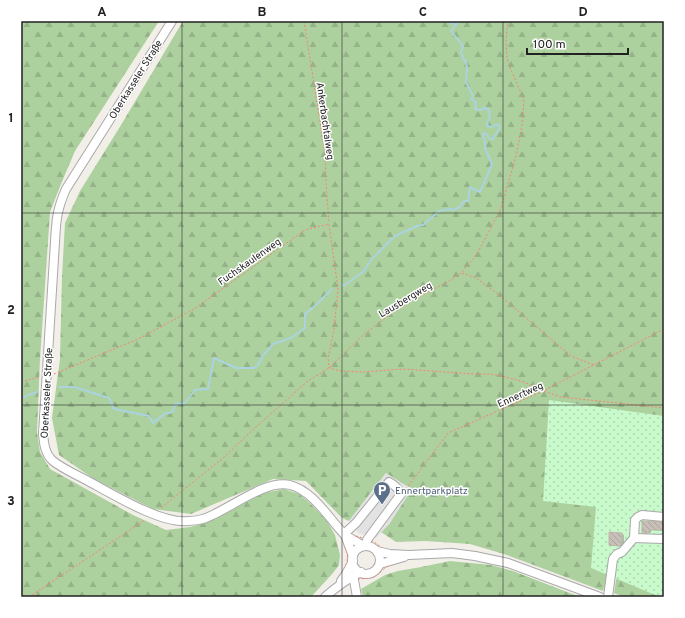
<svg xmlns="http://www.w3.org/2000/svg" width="685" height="618" font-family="Overpass,sans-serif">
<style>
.forest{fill:url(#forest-firs)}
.park{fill:url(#park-dots)}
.parking{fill:#e2e2e2}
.shadow{fill:#0003}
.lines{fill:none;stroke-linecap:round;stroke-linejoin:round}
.stream{stroke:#aad3df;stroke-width:2}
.building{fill:url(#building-back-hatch);stroke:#c4b6ab}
.minor-casing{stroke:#a9a9a9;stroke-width:10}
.path{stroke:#fa8072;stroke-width:1;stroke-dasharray:2 2;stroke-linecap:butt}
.minor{stroke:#fff;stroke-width:8}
.grid{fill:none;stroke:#222;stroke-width:1;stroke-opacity:0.55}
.labels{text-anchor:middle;stroke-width:3;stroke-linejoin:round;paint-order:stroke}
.street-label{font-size:10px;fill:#222;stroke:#fff}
.service-label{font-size:10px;fill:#4e5e75;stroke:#fff;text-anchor:start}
.neatline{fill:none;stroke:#222;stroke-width:1.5}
.grid-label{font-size:13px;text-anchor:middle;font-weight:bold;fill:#222}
</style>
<defs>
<pattern id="forest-firs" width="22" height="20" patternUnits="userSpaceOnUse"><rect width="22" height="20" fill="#add19e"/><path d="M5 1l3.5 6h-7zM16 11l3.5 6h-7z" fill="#95b388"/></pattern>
<pattern id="park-dots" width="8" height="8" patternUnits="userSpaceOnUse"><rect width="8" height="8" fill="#c8facc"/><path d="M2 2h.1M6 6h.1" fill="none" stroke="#acd6af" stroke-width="1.8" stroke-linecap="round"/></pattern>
<pattern id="building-back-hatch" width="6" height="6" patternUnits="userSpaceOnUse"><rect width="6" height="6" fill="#c7bfb8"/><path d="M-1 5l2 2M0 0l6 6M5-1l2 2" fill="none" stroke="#aba49e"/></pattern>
</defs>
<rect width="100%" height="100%" fill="#f2efe9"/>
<!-- forest -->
<g class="forest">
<polygon points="21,21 159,21 75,151 61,184 50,212 40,359 37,432 40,452 50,469 133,515 166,530 190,527 205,523 264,493 284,489 299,494 310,503 327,521 335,535 340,555 339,565 333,573 311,597 21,597"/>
<polygon points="183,21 664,21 664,428 598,489 608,575 603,591 507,555 470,544 425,541 396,542 381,532 390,523 386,473 349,521 342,518 306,481 273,479 191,514 153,509 94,479 59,455 52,418 60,359 62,276 65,223 80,191 121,125"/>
<polygon points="664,560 664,597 624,597 614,593 618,568"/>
<polygon points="450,561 491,565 513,571 580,597 363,597 361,589 385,575 398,571 421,567"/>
</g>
<!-- park -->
<polygon class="park" points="549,400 664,416 664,597 660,597 591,568 596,507 543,501"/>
<!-- parking -->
<polygon class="parking" points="386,473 412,489 390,523 376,538 359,533 349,521"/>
<!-- shadow -->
<g class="shadow">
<polygon points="643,522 664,523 664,531 651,530 651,533 644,533 643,532"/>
<polygon points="610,533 622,534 624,535 624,544 622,546 612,546 610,545"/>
</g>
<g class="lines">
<!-- stream -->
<g class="stream">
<polyline points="449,21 450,23 454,24 455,21"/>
<polyline points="342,285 345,285 364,271 371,260 395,236 417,226 423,225 439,211 449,209 454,210 460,207 464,201 468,201 470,187 480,192 492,164 485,148 485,141 483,136 483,133 486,134 490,139 493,139 500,127 497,124 492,127 487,126 488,120 490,116 489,110 485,108 480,110 475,109 476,102 471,99 473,96 466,82 467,69 466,61 464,60 461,52 463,46 451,31 459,21"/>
<polyline points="59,387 74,387 109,398 114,409 149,416 153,423 166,413 169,413 173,411 175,404 185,403 195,390 208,389 214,358 236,368 254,368 258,365 262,357 273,344 291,338 305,328 305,314 316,305 332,289"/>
<polyline points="21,399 28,395 37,392"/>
</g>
</g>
<!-- building -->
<g class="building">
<polygon points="642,521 664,522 663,530 649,530 649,533 642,533"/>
<polygon points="609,532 622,533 622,543 620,546 609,545"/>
</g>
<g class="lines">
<!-- minor casing -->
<g class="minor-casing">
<g id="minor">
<path d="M172,21L66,189C57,209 56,221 55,242L43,434C44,444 45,454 53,461C63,469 77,475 88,481C112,494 161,524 188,521C193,521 199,520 203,519C228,511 264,479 290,485C313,491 328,517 343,533C349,538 357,542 364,546"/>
<path d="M344,534L356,523L389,482C395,485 398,488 401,494L367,540L366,546"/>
<polyline points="345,535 353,556"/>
<polyline points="634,538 663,539 664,538"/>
<circle cx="366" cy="560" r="14"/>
<polyline points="377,551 390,554 409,555 452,553 475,556 508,563 600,597"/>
<polyline points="380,564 404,557"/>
<polyline points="352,576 354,580 357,597"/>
<polyline points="341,581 346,574 353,561"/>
<path d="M325,597C336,587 347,579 361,572"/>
<polyline points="608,597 613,559 617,554 622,552 634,538 635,520 638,517 642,515 664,517"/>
</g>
</g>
<!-- path -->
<g class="path">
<polyline points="304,21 325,153 326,183 329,223"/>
<polyline points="462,273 476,278 498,294 571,356 594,365"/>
<polyline points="54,374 138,339 194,309 305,230 329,224 338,289 334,329 328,359 329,368 340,371 364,372 403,369 473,374 489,374 502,376 524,382 543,391 561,397 664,408"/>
<polyline points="21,382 39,377"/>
<polyline points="406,489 448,433 543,391 664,329"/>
<polyline points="161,508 223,458 257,426 308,381 329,368 362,336 375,326 389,315 415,299 449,281 461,273 477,254 501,208 516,156 522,125 524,99 511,70 507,58 506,40 508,21"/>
<path d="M356,536L373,541L385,550L391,551V565C384,567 381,573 375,576C368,580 360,577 353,581L343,571C348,564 349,554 345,547Z"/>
<polyline points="29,597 145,520"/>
</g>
<!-- minor -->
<use href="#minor" class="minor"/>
</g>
<!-- grid -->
<path class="grid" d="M182,21V597M342,21V597M503,21V597M21,213H664M21,405H664"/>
<!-- icons -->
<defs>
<g id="parking-pin" transform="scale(0.9)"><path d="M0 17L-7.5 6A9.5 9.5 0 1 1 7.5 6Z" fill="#5c6f8a" stroke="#fff"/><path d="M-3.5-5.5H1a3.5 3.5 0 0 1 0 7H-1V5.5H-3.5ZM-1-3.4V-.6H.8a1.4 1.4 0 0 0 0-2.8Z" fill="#fff"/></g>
</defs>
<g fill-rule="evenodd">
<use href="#parking-pin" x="382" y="490"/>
</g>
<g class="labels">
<!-- street labels -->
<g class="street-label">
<text transform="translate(135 79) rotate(-58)" y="4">Oberkasseler Straße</text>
<text transform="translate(326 121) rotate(82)" y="4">Ankerbachtalweg</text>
<text transform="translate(249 261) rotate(-35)" y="4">Fuchskaulenweg</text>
<text transform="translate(405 299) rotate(-31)" y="4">Lausbergweg</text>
<text transform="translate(46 393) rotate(-87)" y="4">Oberkasseler Straße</text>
<text transform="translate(520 394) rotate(-24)" y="4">Ennertweg</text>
</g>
<!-- service labels -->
<g class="service-label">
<text x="395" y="494">Ennertparkplatz</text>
</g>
</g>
<!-- border -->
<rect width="685" height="618" fill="none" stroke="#ffffff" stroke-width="44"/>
<!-- scale -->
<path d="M527 48v6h101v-6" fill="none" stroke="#222222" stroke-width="2"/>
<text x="533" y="48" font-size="12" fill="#222222" stroke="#ffffff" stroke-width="3" paint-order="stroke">100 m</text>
<rect x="22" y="22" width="641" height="574" class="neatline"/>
<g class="grid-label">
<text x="102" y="16">A</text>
<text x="262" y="16">B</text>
<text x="423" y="16">C</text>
<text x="583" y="16">D</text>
<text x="11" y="122">1</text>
<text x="11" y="314">2</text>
<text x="11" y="505">3</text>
</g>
</svg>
